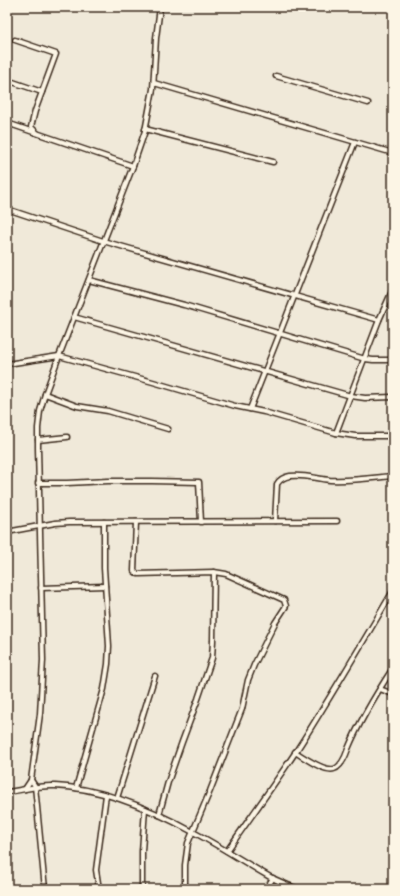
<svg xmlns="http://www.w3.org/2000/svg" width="400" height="896" font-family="Itim,sans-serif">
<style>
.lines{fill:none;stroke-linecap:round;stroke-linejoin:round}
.minor-casing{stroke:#3b2a1e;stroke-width:7}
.minor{stroke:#fcf5e5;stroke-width:4}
</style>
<rect width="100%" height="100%" fill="#f0e9d9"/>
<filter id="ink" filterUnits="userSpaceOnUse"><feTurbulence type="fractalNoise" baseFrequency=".025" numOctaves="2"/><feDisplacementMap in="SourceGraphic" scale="8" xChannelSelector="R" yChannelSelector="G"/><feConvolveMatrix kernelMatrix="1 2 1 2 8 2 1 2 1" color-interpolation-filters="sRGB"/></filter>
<g filter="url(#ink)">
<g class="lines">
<!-- minor casing -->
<g class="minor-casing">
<g id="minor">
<polyline points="15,40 56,54 42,92"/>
<polyline points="276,76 368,103"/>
<polyline points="7,80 42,92 35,111 31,127 37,133"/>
<polyline points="154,83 393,153"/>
<polyline points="7,123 133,166"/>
<polyline points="145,129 273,162"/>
<polyline points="7,209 103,241 379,320"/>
<polyline points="89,280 184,305 365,359 373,360 393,360"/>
<polyline points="74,317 351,396 365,398 393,397"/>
<polyline points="7,364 59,356 153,382 235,406 264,412 336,433 355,436 393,436"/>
<polyline points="45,394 77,406 108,411 168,429"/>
<polyline points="250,409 355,142"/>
<polyline points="336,433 379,320 393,289"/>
<polyline points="38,440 67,437"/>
<polyline points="38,483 67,483 108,481 152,481 199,482 201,522"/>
<path d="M275,521L277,484C280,479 284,477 290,476C304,474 317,479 330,480C351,481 372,478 393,476"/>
<polyline points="136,522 134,571 138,574 214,572 226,574 284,600 286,606 275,623 254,665 248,680 242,709 210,791 188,843 185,865 185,889"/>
<polyline points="7,532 55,523 69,522 337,521"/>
<polyline points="41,588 105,586"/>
<polyline points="380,689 393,694"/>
<path d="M295,752C304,757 324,772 334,769C341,767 346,755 348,749C360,720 376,694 393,668"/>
<polyline points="31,780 35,786 45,889"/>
<polyline points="76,788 104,689 108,664 109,646 104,568 104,522"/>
<polyline points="25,789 31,780 40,714 43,660 38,448 38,428 40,411 45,394 59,356 133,166 145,131 153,89 156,38 160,7"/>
<path d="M7,792C24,790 38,785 55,786C102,788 153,810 193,832C220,846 245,863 272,878C280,882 289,885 297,889"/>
<polyline points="117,798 155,676"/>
<polyline points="159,815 168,782 182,742 198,699 212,658 213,641 214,572"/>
<path d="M227,851C250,818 273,786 295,753C329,700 361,645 393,591"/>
<polyline points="99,889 96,870 106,795"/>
<polyline points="142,889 142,851 145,809"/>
<polyline points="266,889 273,878"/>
</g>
</g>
<!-- minor -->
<use href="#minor" class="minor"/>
</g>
</g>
<!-- margin -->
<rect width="400" height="896" fill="none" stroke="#fcf5e5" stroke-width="24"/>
<rect x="12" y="12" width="376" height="872" fill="none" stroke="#3b2a1e" stroke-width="1.5" filter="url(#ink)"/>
</svg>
